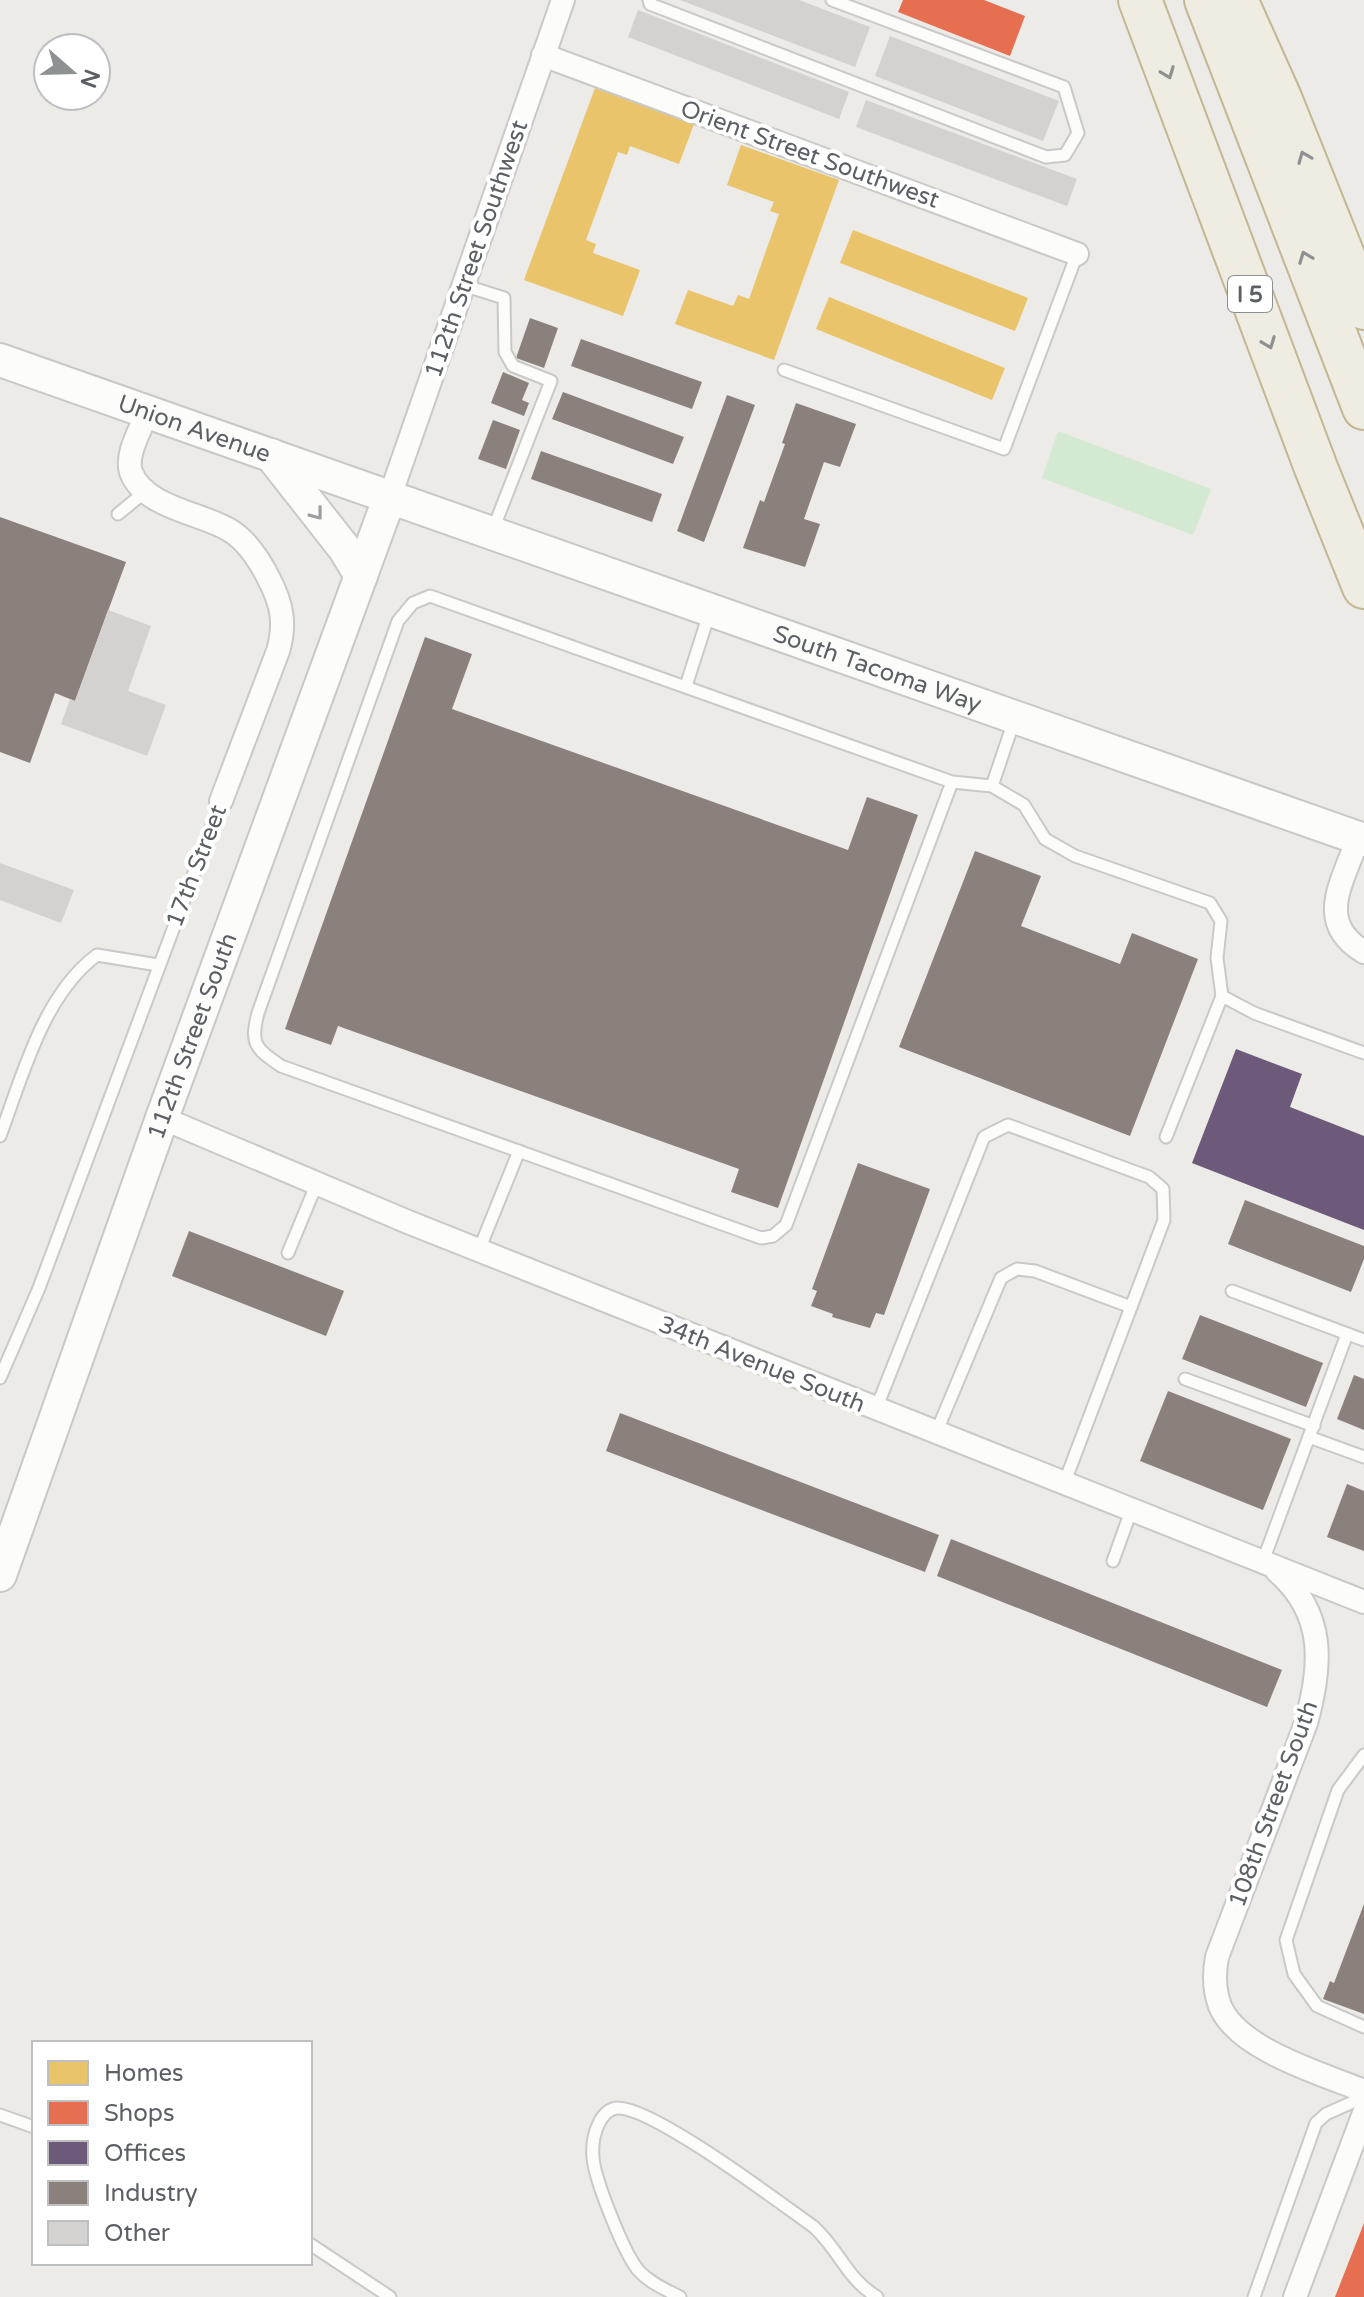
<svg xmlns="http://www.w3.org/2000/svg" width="1364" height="2297" font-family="'Varela Round',sans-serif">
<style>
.green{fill:#d4e9d2}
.homes{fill:#e9c46a}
.shops{fill:#e76f51}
.offices{fill:#6d597a}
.industry{fill:#8a817c}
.building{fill:#d3d2d0}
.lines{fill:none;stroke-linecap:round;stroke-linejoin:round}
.lane-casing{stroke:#c9c9c9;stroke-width:15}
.street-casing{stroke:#c9c9c9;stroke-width:26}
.secondary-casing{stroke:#c7c8c7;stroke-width:36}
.highway-casing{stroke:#c4b693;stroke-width:46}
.lane{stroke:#fcfcfb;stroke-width:11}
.street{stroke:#fcfcfb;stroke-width:22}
.secondary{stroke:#fcfcfb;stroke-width:32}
.highway{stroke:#efece1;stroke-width:42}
.oneway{stroke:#8f9190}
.oneway2{stroke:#9c9ea1}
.labels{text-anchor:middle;stroke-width:8;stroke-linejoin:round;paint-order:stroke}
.shield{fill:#fff;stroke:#8d9093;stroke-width:2}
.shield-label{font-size:22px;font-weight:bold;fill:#5c6065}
.street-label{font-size:24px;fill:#5c6065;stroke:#fff}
</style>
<rect width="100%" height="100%" fill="#ecebe7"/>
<!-- green -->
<polygon class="green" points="1058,431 1211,489 1193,535 1042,478"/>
<!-- homes -->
<g class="homes">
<polygon points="595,88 694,124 679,164 630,146 627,155 618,152 586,240 596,244 593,253 640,270 623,316 524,280"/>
<polygon points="741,145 839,180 774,360 675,324 688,290 733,306 738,295 749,299 779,214 770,211 774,202 727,185"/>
<polygon points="853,230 1028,298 1015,331 840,263"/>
<polygon points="829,297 1005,368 992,400 816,329"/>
</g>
<!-- shops -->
<g class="shops">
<polygon points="903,0 984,0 1025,16 1010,56 898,12"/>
<polygon points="1364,2223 1364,2297 1335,2297"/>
</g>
<!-- offices -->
<polygon class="offices" points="1236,1049 1302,1074 1290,1107 1364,1136 1364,1230 1192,1163"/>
<!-- industry -->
<g class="industry">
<polygon points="530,318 558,328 544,368 516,358"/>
<polygon points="581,339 702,382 692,409 571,366"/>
<polygon points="503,372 529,383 522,400 529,403 524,416 491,403"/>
<polygon points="563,392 684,437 673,464 552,419"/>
<polygon points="727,395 755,405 704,542 677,531"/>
<polygon points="796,403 856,424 840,467 824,462 804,519 820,524 805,567 743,548 760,500 764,502 785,444 782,443"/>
<polygon points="493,420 520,430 506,469 478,459"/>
<polygon points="541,451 662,494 652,522 531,479"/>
<polygon points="0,517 126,562 75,701 55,693 30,763 0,752"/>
<polygon points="425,637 472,654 452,709 848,850 867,797 918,815 778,1208 731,1192 739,1169 338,1026 331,1045 285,1029"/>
<polygon points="975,851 1041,876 1021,926 1120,964 1132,933 1198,959 1130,1136 899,1047"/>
<polygon points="858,1163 930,1189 884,1315 876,1313 870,1328 832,1317 833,1314 811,1306 817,1291 812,1289"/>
<polygon points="1245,1200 1364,1246 1364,1259 1351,1292 1228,1244"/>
<polygon points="189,1231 344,1291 326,1336 172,1276"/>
<polygon points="1200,1315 1323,1363 1306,1407 1182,1359"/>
<polygon points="1354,1375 1364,1379 1364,1430 1337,1419"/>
<polygon points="1168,1391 1291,1439 1263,1510 1140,1461"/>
<polygon points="620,1413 939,1535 925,1572 606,1451"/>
<polygon points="1347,1484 1364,1491 1364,1551 1327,1537"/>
<polygon points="951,1539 1282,1670 1267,1707 937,1576"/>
<polygon points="1364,1904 1364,2014 1323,1999 1330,1981 1334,1983"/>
</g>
<!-- building -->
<g class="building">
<polygon points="680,0 799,0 870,27 855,67"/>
<polygon points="638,10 849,92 839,119 628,37"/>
<polygon points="890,36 1059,101 1043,141 875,76"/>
<polygon points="866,100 1077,179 1067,206 856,127"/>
<polygon points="108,610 151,626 128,691 166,705 147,756 61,724 70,699 75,701"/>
<polygon points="0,863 74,890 61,923 0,900"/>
</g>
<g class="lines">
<!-- lane casing -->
<g class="lane-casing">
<g id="lane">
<polyline points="649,0 650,4 1046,157 1065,155 1078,133 1064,87 832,0"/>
<polyline points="463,285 504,298 505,352 513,366 551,381 492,532"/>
<polyline points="784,370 1004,449 1077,254"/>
<polyline points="118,514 146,491"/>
<polyline points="686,686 710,611"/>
<path d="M952,782L786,1225L773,1236L761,1238L281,1066C255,1048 250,1044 258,1013L398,621L413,603L430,596L952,782L992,786L1024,805L1045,839L1075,856L1210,903L1221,921L1217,958L1222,996L1254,1013L1364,1053"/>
<polyline points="992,786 1015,718"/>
<path d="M0,1136C23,1075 43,995 97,955L158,965"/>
<polyline points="1166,1137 1222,996"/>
<polyline points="479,1250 519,1151"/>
<polyline points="288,1253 317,1183"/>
<polyline points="1232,1291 1364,1340"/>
<polyline points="0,1378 39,1288 221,801"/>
<polyline points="1185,1379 1314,1426"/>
<polyline points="876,1409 984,1137 1008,1125 1149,1177 1163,1189 1164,1220 1064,1484"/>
<polyline points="936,1433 1001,1278 1017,1269 1035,1271 1131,1307"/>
<polyline points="1309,1437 1364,1457"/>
<polyline points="1113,1561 1131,1511"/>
<polyline points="1263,1561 1347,1334"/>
<polyline points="1364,1755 1338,1790 1286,1940 1294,1974 1317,2006 1364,2027"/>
<polyline points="0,2115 34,2127"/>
<polyline points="310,2244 390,2297"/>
<path d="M680,2297C666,2290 649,2282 639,2271C624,2254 595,2180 593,2158C592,2147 594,2133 599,2123C603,2115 608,2109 617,2108C652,2106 780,2203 814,2227C840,2251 846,2278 877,2297"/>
<polyline points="1254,2297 1316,2123 1326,2114 1364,2097"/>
</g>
</g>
<!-- street casing -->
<g class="street-casing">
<g id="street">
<polyline points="543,55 1077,254"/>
<path d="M147,413C141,429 125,455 131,472C144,508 203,513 231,531C248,542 260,561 269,579C282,604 286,624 278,651L221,801"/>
<polyline points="389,499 563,0"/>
<path d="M1358,838C1343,882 1314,922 1364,952"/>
<polyline points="162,1118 408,1222 1364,1602"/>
<path d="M1277,1571C1326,1614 1322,1665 1306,1723L1217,1957C1214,1973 1214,1990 1220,2006C1238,2050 1323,2074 1364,2091"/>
<polyline points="1295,2297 1364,2113"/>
</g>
</g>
<!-- secondary casing -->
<g class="secondary-casing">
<g id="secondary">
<path id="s1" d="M0,360L1364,840"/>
<polyline points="271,455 344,548 361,576"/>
<path id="s2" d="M0,1575L162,1118L389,499"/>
</g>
</g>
<!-- highway casing -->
<g class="highway-casing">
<g id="highway">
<polyline points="1140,0 1316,468 1364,587"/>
<polyline points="1206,0 1364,408"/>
<polyline points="1236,0 1280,98 1364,308"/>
</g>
</g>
<!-- lane -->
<use href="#lane" class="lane"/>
<!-- street -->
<use href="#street" class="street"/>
<!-- secondary -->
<use href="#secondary" class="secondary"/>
<!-- highway -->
<use href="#highway" class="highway"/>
</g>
<!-- one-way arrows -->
<defs><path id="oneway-chevron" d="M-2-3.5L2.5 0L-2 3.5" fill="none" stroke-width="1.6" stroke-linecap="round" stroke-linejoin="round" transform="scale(2)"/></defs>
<g class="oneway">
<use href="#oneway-chevron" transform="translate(1168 73) rotate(69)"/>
<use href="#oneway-chevron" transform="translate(1304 157) rotate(-112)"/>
<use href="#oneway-chevron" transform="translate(1305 257) rotate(-111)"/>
<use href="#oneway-chevron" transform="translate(1269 343) rotate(69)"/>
</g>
<use class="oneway2" href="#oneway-chevron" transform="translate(317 514) rotate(52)"/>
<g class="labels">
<!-- shield labels -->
<rect class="shield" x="1228" y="276" width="44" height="36" rx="6"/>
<g class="shield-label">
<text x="1250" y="302">I 5</text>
</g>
<!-- street labels -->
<g class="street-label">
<text transform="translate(810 154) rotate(20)" y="8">Orient Street Southwest</text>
<text transform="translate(476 249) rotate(-71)" y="8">112th Street Southwest</text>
<text dy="8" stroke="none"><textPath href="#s1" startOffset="206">Union Avenue</textPath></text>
<text dy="8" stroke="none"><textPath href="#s1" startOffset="930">South Tacoma Way</textPath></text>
<text transform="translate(196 866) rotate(-69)" y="8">17th Street</text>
<text dy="8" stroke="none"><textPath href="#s2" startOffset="572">112th Street South</textPath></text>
<text transform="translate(762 1364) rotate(22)" y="8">34th Avenue South</text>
<text transform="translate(1273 1804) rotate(-70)" y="8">108th Street South</text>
</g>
</g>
<!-- legend -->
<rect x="32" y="2041" width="280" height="224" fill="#ffffff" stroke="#bebfc1" stroke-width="2"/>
<rect x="48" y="2061" width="40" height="24" fill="#e9c46a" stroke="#bebfc1" stroke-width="2"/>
<text x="104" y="2081" font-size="24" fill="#5c6065">Homes</text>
<rect x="48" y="2101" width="40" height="24" fill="#e76f51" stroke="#bebfc1" stroke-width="2"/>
<text x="104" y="2121" font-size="24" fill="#5c6065">Shops</text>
<rect x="48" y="2141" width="40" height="24" fill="#6d597a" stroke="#bebfc1" stroke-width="2"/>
<text x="104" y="2161" font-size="24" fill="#5c6065">Offices</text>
<rect x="48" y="2181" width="40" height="24" fill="#8a817c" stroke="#bebfc1" stroke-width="2"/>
<text x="104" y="2201" font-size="24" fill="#5c6065">Industry</text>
<rect x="48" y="2221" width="40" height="24" fill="#d3d2d0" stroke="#bebfc1" stroke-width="2"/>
<text x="104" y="2241" font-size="24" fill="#5c6065">Other</text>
<!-- north arrow -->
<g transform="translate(72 72) rotate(110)"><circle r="38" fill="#ffffff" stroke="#bebfc1" stroke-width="2"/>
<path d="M0-6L14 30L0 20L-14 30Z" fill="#8e9192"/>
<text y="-12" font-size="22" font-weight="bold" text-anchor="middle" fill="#5c6065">N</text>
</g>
</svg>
